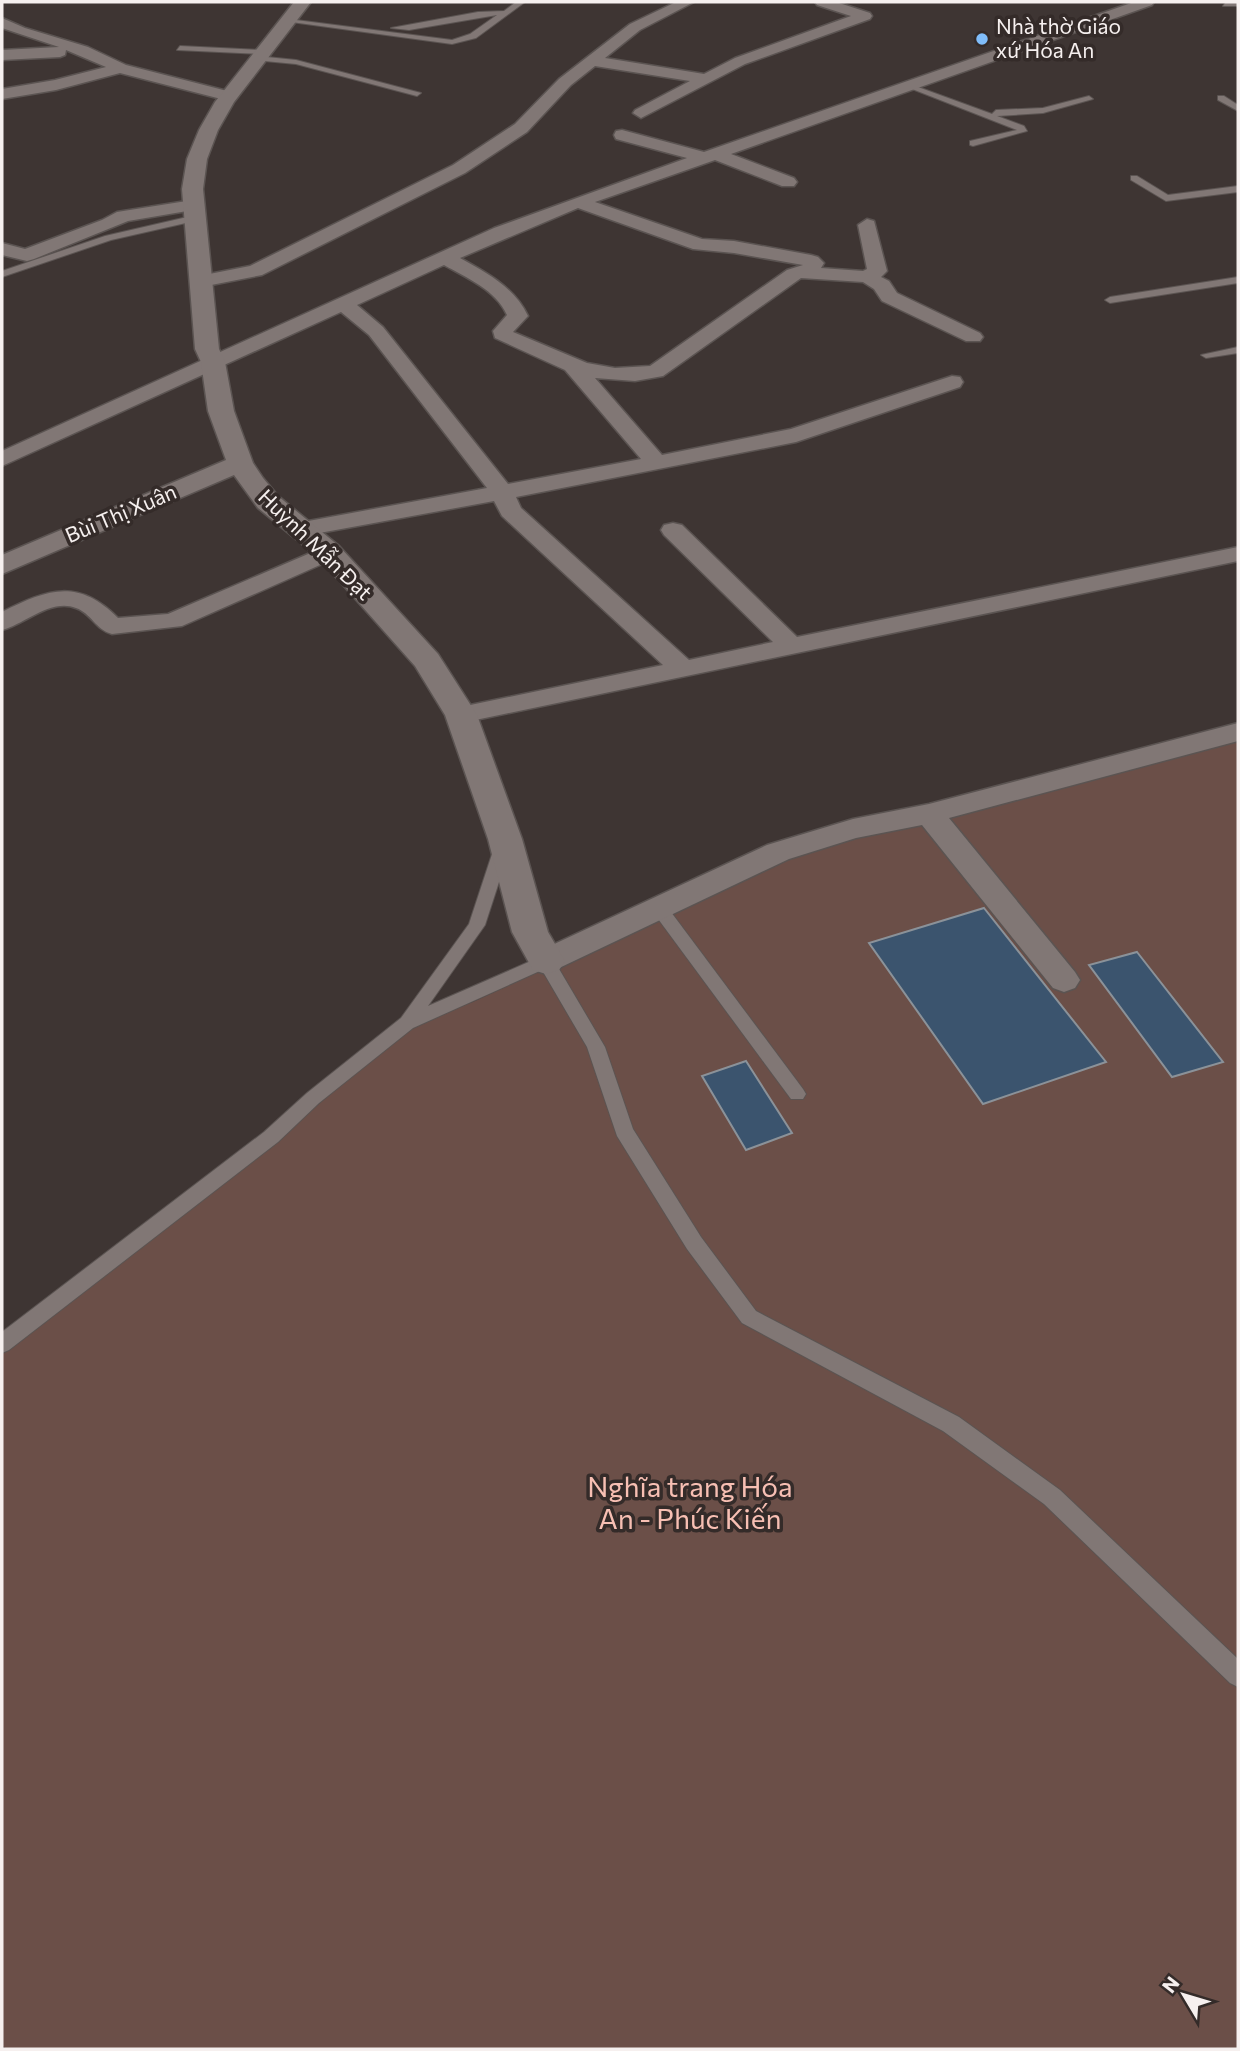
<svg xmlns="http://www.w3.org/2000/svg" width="1240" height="2051" font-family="Commissioner,sans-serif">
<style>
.green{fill:#6b4f48}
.building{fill:#3b546e;stroke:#8b9299;stroke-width:2}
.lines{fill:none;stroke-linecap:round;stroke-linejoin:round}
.service-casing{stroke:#5b5452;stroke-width:2}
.minor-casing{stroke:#5b5452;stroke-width:3}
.secondary-casing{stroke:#5b5452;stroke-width:3}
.service{fill:#817775;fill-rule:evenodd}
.minor{fill:#817775;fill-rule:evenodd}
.secondary{fill:#817775;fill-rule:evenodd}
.poi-dot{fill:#80bdfa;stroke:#342b29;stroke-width:2.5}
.labels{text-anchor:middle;stroke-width:7;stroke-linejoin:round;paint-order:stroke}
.far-poi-label{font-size:21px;fill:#f6f0ef;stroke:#342b29;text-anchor:start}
.far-street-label{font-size:21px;fill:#f6f0ef;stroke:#342b29}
.near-park-label{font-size:28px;fill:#f7bfb3;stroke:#342b29}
</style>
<rect width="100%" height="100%" fill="#3e3533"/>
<!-- green -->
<polygon class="green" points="1238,739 1238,2049 6,2049 2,2045 2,1352 270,1144 413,1026 475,1001 784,857"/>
<!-- building -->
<g class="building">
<polygon points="984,908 1106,1062 983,1104 869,943"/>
<polygon points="1137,952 1223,1062 1172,1077 1089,965"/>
<polygon points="746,1061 792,1133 746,1150 702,1076"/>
</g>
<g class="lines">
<!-- service casing -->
<g class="service-casing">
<g id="service">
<polygon points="516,2 525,2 476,38 452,44 284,21 288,19 452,40 470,34 497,15 409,30 391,28 478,12 504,11"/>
<polygon points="1226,2 1238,2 1238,6 1223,6"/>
<polygon points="180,46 262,50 266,52 262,54 177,50"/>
<polygon points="257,56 296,60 421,93 417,96 296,64 254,60"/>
<polygon points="907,83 992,114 996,110 1043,108 1089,96 1093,99 1043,113 997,116 1024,126 1027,131 973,146 970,145 970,141 1017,130 907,87"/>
<polygon points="1218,96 1224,96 1238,105 1238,111 1218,100"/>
<polygon points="1131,176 1137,176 1168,195 1238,186 1238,192 1166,201 1131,180"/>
<polygon points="196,215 199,216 199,220 111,240 2,277 2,271 105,236"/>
<polygon points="1238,277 1238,283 1110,303 1105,300 1110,297"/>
<polygon points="1238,347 1238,353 1206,358 1201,355"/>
<polygon points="503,840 511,845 485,925 428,1006 540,957 552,957 605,1047 633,1129 701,1237 756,1311 959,1417 1060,1490 1238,1659 1238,1687 1230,1683 1044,1504 943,1431 742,1323 687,1249 617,1136 587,1047 542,970 413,1028 319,1103 278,1142 9,1350 2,1353 2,1332 264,1132 307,1093 401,1018 469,924 495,845"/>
<polygon points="659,902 665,904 803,1089 806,1094 803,1099 791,1099 653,912 651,908"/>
</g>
</g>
<!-- minor casing -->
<g class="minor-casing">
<g id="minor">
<polygon points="676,2 694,2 640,30 605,58 704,74 735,58 851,16 817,5 815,2 836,2 870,13 872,16 870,19 745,64 641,118 633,113 635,110 690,81 595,66 571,85 527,132 465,173 262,275 201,287 191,281 194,277 250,266 453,165 515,124 559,79 630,24"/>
<path d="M1134,2H1154L1152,5L731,154L794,178L797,182L794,186H782L715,160L595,202L702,239L734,241L811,255L818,257L824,263L821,268L863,271L867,269L858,225L867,219L874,221L887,271L881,277L889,281L897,293L980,333L983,337L980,341H966L882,301L874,289L863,282L801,278L663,376L635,381L595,378L662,455L791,429L952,376L960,377L963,382L960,387L796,442L516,497L521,508L689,660L773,642L664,535L661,530L664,525L673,523L682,525L797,637L1238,547V561L461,723L451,721L447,715L451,709L663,665L502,516L494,501L303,536L294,534L291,529L294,524L303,522L487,488L369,335L341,312L2,466V451L494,228L687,158L616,139L614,135L616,131L622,130L704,152ZM578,208L693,249L734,253L803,265L787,270L650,366L615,368L587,363L513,332L528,316C514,287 487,273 460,258ZM444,265C467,278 496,290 507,315L493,331L495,338L565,370L641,459L508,484L383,327L357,305Z"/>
<polygon points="2,18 25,28 88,47 126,65 235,93 237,96 229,101 120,73 56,90 2,99 2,89 55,80 106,67 66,50 65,55 60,57 2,60 2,50 59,47 2,28"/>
<polygon points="193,200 199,201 202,205 199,209 128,221 34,259 27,261 2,255 2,243 25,249 102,220 117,212"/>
<path d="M329,545L338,547L341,552L338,557L182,626L112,634C96,630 91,613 76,608C51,598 25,624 2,630V612C48,589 78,578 118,618L168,614Z"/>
<polygon points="1238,723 1238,741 949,818 1075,972 1080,980 1075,988 1064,992 1053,988 922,825 856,838 789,859 557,969 546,972 535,969 530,961 535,953 767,845 853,819 929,804"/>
</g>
</g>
<!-- secondary casing -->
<g class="secondary-casing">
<polygon id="secondary" points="294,2 311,2 234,102 218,130 207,159 203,189 219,349 225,362 234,411 253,463 263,478 278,496 339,546 438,654 477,715 522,839 548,932 565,961 559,970 546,974 533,970 512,932 488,839 445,715 415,666 319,558 258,508 234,475 2,574 2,555 226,460 208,411 201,362 195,349 182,189 187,159 199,130 215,102"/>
</g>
<!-- service -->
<use href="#service" class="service"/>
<!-- minor -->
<use href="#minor" class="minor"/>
<!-- secondary -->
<use href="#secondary" class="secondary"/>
</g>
<!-- markers -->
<circle class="poi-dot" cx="982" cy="39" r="7"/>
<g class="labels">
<!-- far-poi labels -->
<g class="far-poi-label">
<text x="996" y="34">Nhà thờ Giáo<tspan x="996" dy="24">xứ Hóa An</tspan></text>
</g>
<!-- far-street labels -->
<g class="far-street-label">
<text transform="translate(121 514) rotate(-23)" y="7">Bùi Thị Xuân</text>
<text transform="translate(315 545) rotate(44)" y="7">Huỳnh Mẫn Đạt</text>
</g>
<!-- near-park labels -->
<g class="near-park-label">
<text x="690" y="1497">Nghĩa trang Hóa<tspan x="690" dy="32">An - Phúc Kiến</tspan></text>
</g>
</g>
<!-- border -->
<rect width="1240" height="2051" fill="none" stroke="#f6f0ef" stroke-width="7"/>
<!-- north arrow -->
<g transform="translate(1184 1995) rotate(308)" stroke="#342b29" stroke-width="5" paint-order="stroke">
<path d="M0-5L12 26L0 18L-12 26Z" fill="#f6f0ef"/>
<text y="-10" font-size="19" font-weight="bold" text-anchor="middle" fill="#f6f0ef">N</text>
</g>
</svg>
